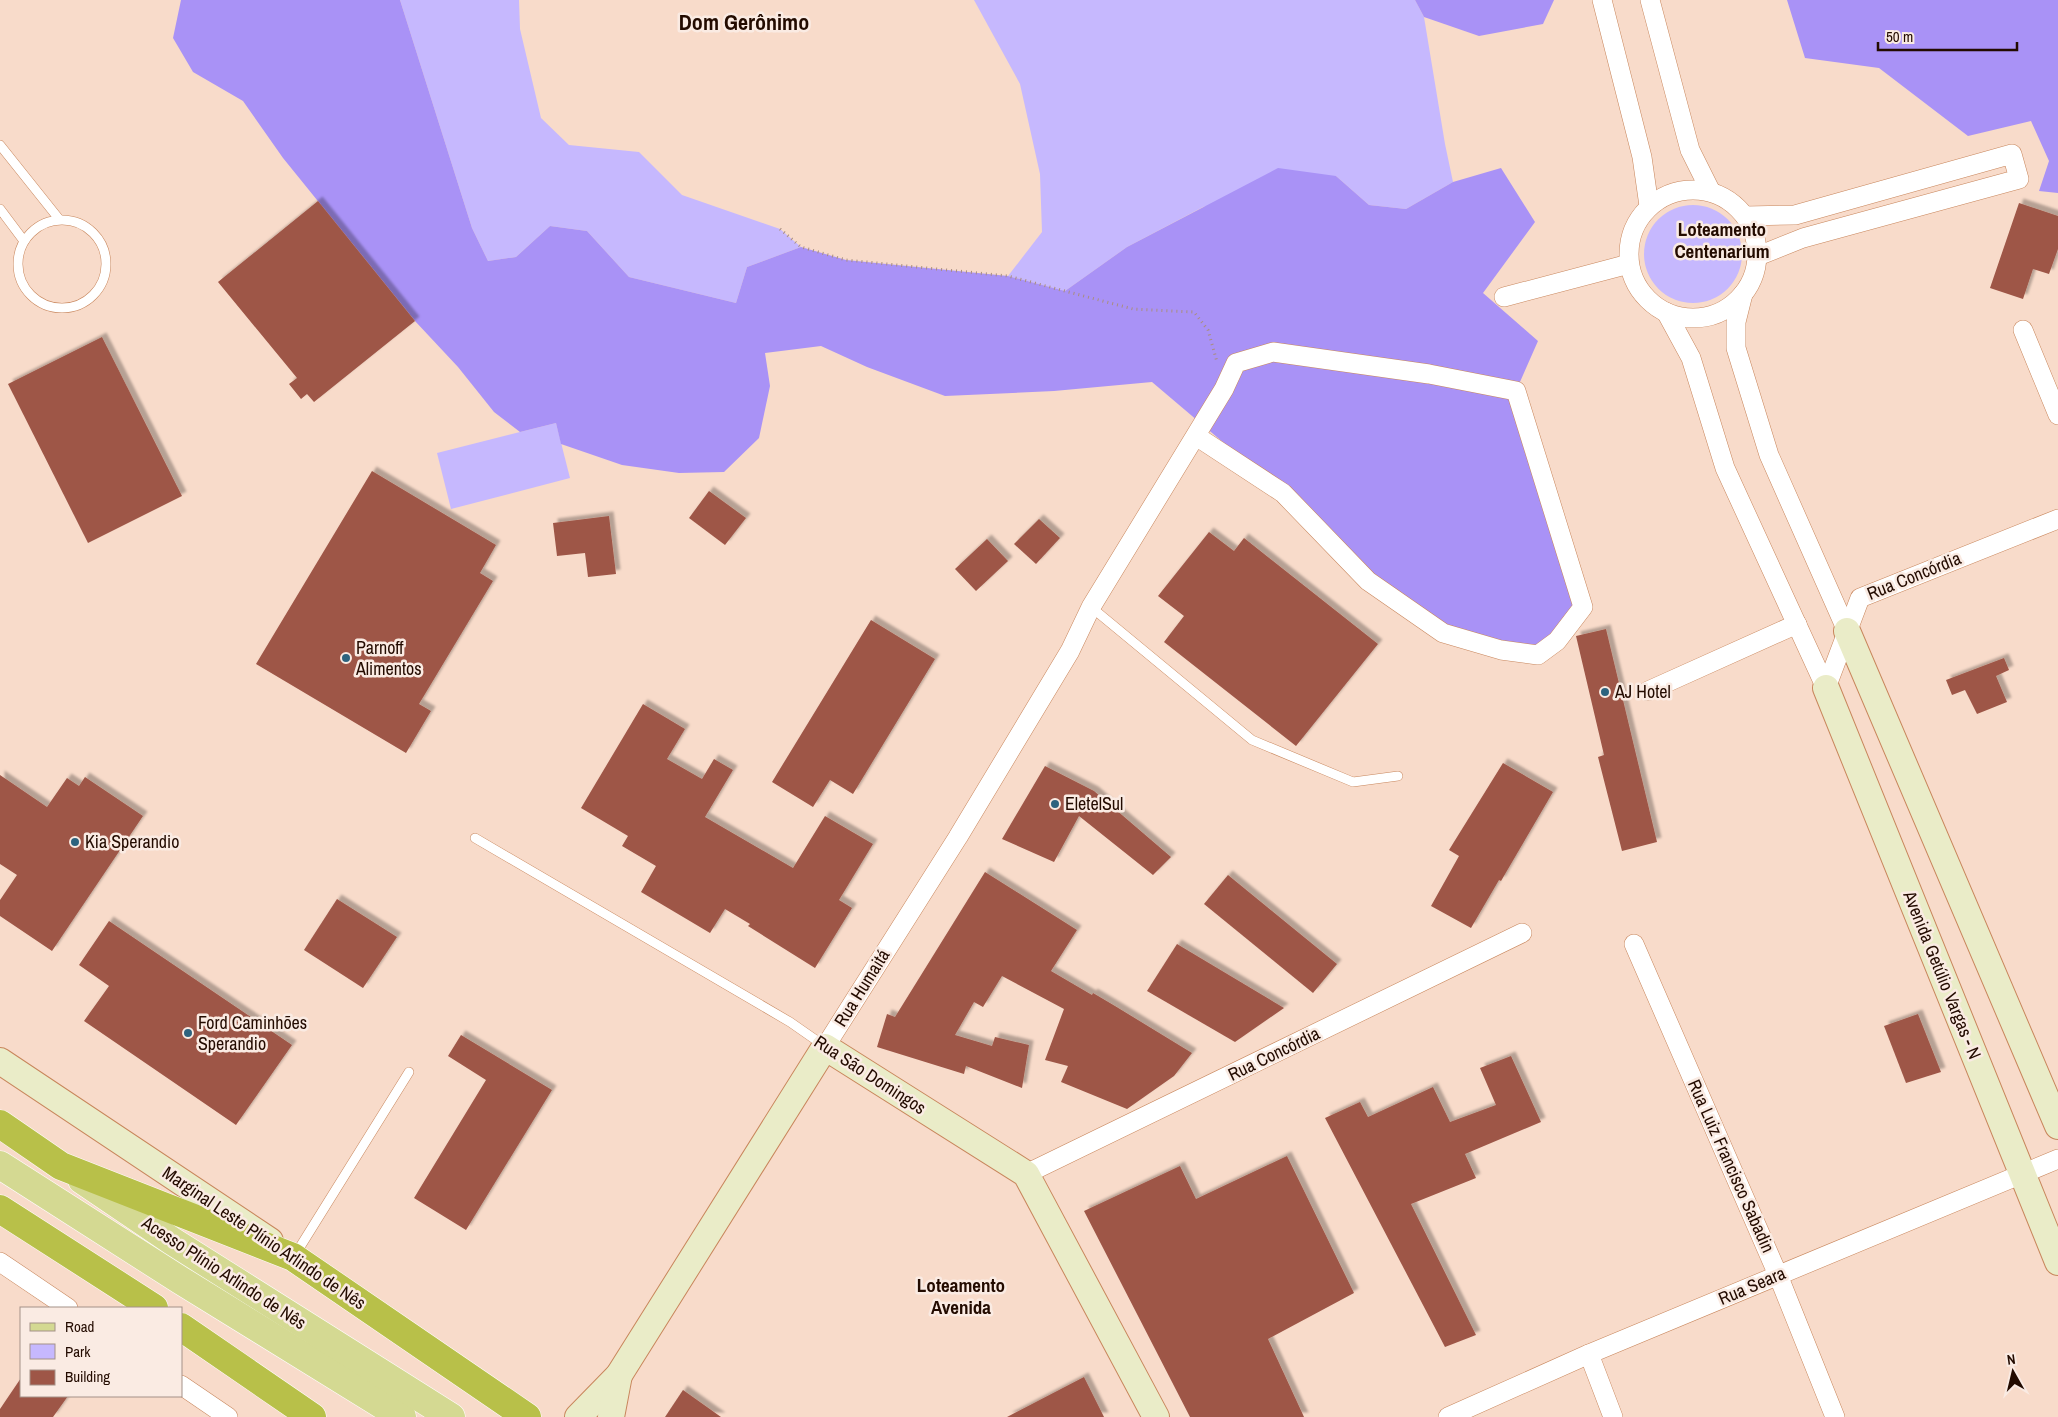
<svg xmlns="http://www.w3.org/2000/svg" width="2058" height="1417" font-family="'Archivo Narrow',sans-serif">
<style>
.green{fill:#c6b8fe}
.forest{fill:#a992f6}
.building{fill:#9e5647;filter:url(#shadow)}
.lines{fill:none;stroke-linecap:round;stroke-linejoin:round}
.lane-casing{stroke:#c8865c;stroke-width:10}
.street-casing{stroke:#c8865c;stroke-width:20}
.secondary-casing{stroke:#c8865c;stroke-width:28}
.primary-casing{stroke:#fff;stroke-width:29}
.highway-casing{stroke:#fff;stroke-width:29}
.path{stroke:#a98e80;stroke-width:3;stroke-dasharray:1 4;stroke-linecap:butt}
.lane{stroke:#fff;stroke-width:9}
.street{stroke:#fff;stroke-width:19}
.secondary{stroke:#eaecc8;stroke-width:26}
.primary{stroke:#d4d992;stroke-width:28}
.highway{stroke:#b8c049;stroke-width:28}
.poi-dot{fill:#2d637f;stroke:#faebe3;stroke-width:2}
.labels{text-anchor:middle;stroke-width:5;stroke-linejoin:round;paint-order:stroke}
.street-label{font-size:18px;fill:#230b00;stroke:#faebe3}
.poi-label{font-size:18px;fill:#230b00;stroke:#faebe3;text-anchor:start}
.neighbourhood-label{font-size:19px;font-weight:bold;fill:#230b00;stroke:#faebe3}
.district-label{font-size:22px;font-weight:bold;fill:#230b00;stroke:#faebe3}
</style>
<defs>
<filter id="shadow"><feDropShadow dx="4.5" dy="-4.5" stdDeviation="1" flood-color="#0004"/></filter>
</defs>
<rect width="100%" height="100%" fill="#f8dbca"/>
<!-- green -->
<g class="green">
<polygon points="400,0 519,0 520,29 541,118 569,145 639,152 682,195 780,229 801,247 747,267 736,303 629,277 587,231 550,226 516,257 488,261 472,228"/>
<polygon points="974,0 1415,0 1424,17 1445,144 1453,182 1406,209 1369,205 1336,176 1203,207 1127,247 1065,291 1008,276 1042,232 1040,174 1020,84"/>
<circle cx="1693" cy="254" r="49"/>
<polygon points="556,423 570,478 451,509 437,453"/>
</g>
<!-- forest -->
<g class="forest">
<polygon points="181,0 400,0 472,228 488,261 516,257 550,226 587,231 629,277 736,303 747,267 801,247 846,260 1008,276 1065,291 1127,247 1278,168 1336,176 1369,205 1406,209 1453,182 1501,168 1535,222 1483,293 1538,341 1516,391 1583,607 1538,655 1443,633 1368,581 1283,493 1152,382 1054,391 945,396 867,367 821,346 765,353 770,386 759,438 724,472 679,473 622,465 561,444 556,423 520,432 494,412 458,367 415,321 283,158 243,101 193,72 173,38"/>
<polygon points="1415,0 1554,0 1543,24 1479,36 1424,17"/>
<polygon points="1787,0 2058,0 2058,193 2039,191 2049,161 2031,121 1968,136 1879,68 1805,58"/>
</g>
<!-- building -->
<g class="building">
<polygon points="318,201 415,321 314,402 307,394 301,399 289,384 297,378 218,282"/>
<polygon points="2019,203 2058,216 2058,249 2049,274 2033,269 2023,299 1990,288"/>
<polygon points="102,337 182,496 88,543 8,384"/>
<polygon points="372,471 496,545 480,573 493,581 419,704 431,711 406,753 256,664"/>
<polygon points="709,491 746,518 725,545 689,518"/>
<polygon points="609,516 616,574 588,577 585,553 557,556 553,523"/>
<polygon points="1039,519 1060,538 1036,564 1014,544"/>
<polygon points="1209,532 1234,551 1244,538 1378,644 1296,746 1164,642 1184,616 1158,596"/>
<polygon points="987,539 1008,561 976,591 955,569"/>
<polygon points="871,620 935,659 853,794 830,780 813,807 772,782"/>
<polygon points="1606,629 1657,842 1622,851 1598,757 1604,755 1576,636"/>
<polygon points="2004,658 2009,670 1996,676 2007,702 1977,714 1965,690 1952,695 1946,680"/>
<polygon points="643,704 685,729 667,759 702,779 714,759 733,770 705,817 793,868 825,816 873,844 839,900 852,908 815,968 748,926 750,924 725,909 710,933 641,892 656,866 622,846 628,836 581,808"/>
<polygon points="1503,763 1553,792 1501,881 1499,880 1471,928 1431,906 1459,856 1449,850"/>
<polygon points="1045,766 1094,791 1171,857 1153,875 1079,816 1054,862 1002,839"/>
<polygon points="0,775 47,807 67,778 79,786 85,777 143,816 52,951 0,916 0,900 17,875 0,864"/>
<polygon points="985,872 1077,930 1051,971 1092,995 1093,993 1115,1006 1192,1053 1174,1076 1127,1109 1061,1082 1068,1066 1045,1060 1064,1009 1002,976 983,1007 974,1002 955,1035 992,1046 995,1037 1029,1045 1022,1088 966,1066 964,1074 877,1047 887,1014 895,1017"/>
<polygon points="1228,875 1337,964 1313,993 1204,904"/>
<polygon points="337,899 397,937 363,988 304,950"/>
<polygon points="109,921 292,1045 236,1125 84,1021 109,986 79,965"/>
<polygon points="1177,944 1284,1008 1235,1042 1147,991"/>
<polygon points="1918,1014 1941,1072 1906,1083 1884,1026"/>
<polygon points="461,1035 552,1090 466,1230 414,1198 486,1080 448,1056"/>
<polygon points="1511,1056 1541,1122 1465,1154 1476,1178 1411,1204 1476,1335 1445,1347 1325,1118 1360,1102 1368,1117 1433,1087 1450,1122 1496,1105 1480,1068"/>
<polygon points="1287,1156 1354,1293 1268,1339 1304,1417 1190,1417 1084,1211 1180,1166 1196,1199"/>
<polygon points="1084,1377 1104,1417 1007,1417"/>
<polygon points="21,1378 21,1396 68,1396 53,1417 0,1417 0,1409"/>
<polygon points="683,1390 721,1417 665,1417"/>
</g>
<g class="lines">
<!-- lane casing -->
<g class="lane-casing">
<g id="lane">
<polyline points="0,145 59,219"/>
<polyline points="0,209 24,241"/>
<circle cx="62" cy="264" r="44"/>
<polyline points="1091,607 1252,740 1353,782 1398,776"/>
<polyline points="475,838 790,1022 823,1045"/>
<polyline points="295,1255 409,1072"/>
</g>
</g>
<!-- street casing -->
<g class="street-casing">
<g id="street">
<polyline points="1602,0 1642,157 1649,206"/>
<polyline points="1650,0 1690,150 1711,192"/>
<circle cx="1693" cy="254" r="64"/>
<polyline points="1746,216 1795,215 2012,154 2019,179 1803,238 1758,256"/>
<polyline points="1743,294 1736,322 1736,348 1769,455 1847,631"/>
<polyline points="1504,297 1629,264"/>
<polyline points="1666,312 1691,358 1725,468 1826,688"/>
<polyline points="2023,330 2058,415"/>
<polyline points="1826,688 1860,598 2058,519"/>
<polyline points="1648,691 1797,624"/>
<polyline points="1634,944 1778,1275 1835,1417"/>
<polyline points="825,1047 958,837 1070,651 1091,607 1224,389 1236,363 1273,352 1429,374 1516,391 1583,607 1557,641 1538,655 1501,650 1443,633 1368,581 1283,493 1196,436"/>
<polyline points="1026,1174 1522,933"/>
<polyline points="0,1262 68,1308"/>
<polyline points="1589,1354 1613,1417"/>
<polyline points="181,1385 228,1417"/>
<polyline points="1448,1417 1589,1354 2058,1159"/>
</g>
</g>
<!-- secondary casing -->
<g class="secondary-casing">
<g id="secondary">
<polyline points="1847,631 2058,1126"/>
<polyline points="1826,688 2058,1262"/>
<polyline points="0,1061 270,1241"/>
<polyline points="578,1417 619,1375 825,1047 1026,1174 1156,1417"/>
<polyline points="611,1417 619,1375"/>
</g>
</g>
<!-- primary casing -->
<g class="primary-casing">
<g id="primary">
<polyline points="0,1165 180,1280 402,1417"/>
<polyline points="82,1180 172,1241 451,1417"/>
</g>
</g>
<!-- highway casing -->
<g class="highway-casing">
<g id="highway">
<polyline points="0,1124 61,1166 293,1257 527,1417"/>
<polyline points="0,1209 154,1308"/>
<polyline points="181,1327 312,1417"/>
</g>
</g>
<!-- path -->
<polyline class="path" points="780,229 801,247 846,260 1008,276 1133,309 1194,312 1208,330 1217,362"/>
<!-- lane -->
<use href="#lane" class="lane"/>
<!-- street -->
<use href="#street" class="street"/>
<!-- secondary -->
<use href="#secondary" class="secondary"/>
<!-- primary -->
<use href="#primary" class="primary"/>
<!-- highway -->
<use href="#highway" class="highway"/>
</g>
<!-- markers -->
<g class="poi-dot">
<circle cx="346" cy="658" r="5"/>
<circle cx="1605" cy="692" r="5"/>
<circle cx="1055" cy="804" r="5"/>
<circle cx="75" cy="842" r="5"/>
<circle cx="188" cy="1033" r="5"/>
</g>
<g class="labels">
<!-- street labels -->
<g class="street-label">
<text transform="translate(1914 576) rotate(-22)" y="6">Rua Concórdia</text>
<text transform="translate(1942 975) rotate(68)" y="6">Avenida Getúlio Vargas - N</text>
<text transform="translate(862 988) rotate(-58)" y="6">Rua Humaitá</text>
<text transform="translate(1274 1054) rotate(-26)" y="6">Rua Concórdia</text>
<text transform="translate(870 1075) rotate(33)" y="6">Rua São Domingos</text>
<text transform="translate(1731 1166) rotate(66)" y="6">Rua Luiz Francisco Sabadin</text>
<text transform="translate(264 1238) rotate(34)" y="6">Marginal Leste Plínio Arlindo de Nês</text>
<text transform="translate(224 1273) rotate(33)" y="6">Acesso Plínio Arlindo de Nês</text>
<text transform="translate(1752 1286) rotate(-23)" y="6">Rua Seara</text>
</g>
<!-- poi labels -->
<g class="poi-label">
<text x="356" y="654">Parnoff<tspan x="356" dy="21">Alimentos</tspan></text>
<text x="1615" y="698">AJ Hotel</text>
<text x="1065" y="810">EletelSul</text>
<text x="85" y="848">Kia Sperandio</text>
<text x="198" y="1029">Ford Caminhões<tspan x="198" dy="21">Sperandio</tspan></text>
</g>
<!-- neighbourhood labels -->
<g class="neighbourhood-label">
<text x="1722" y="236">Loteamento<tspan x="1722" dy="22">Centenarium</tspan></text>
<text x="961" y="1292">Loteamento<tspan x="961" dy="22">Avenida</tspan></text>
</g>
<!-- district labels -->
<g class="district-label">
<text x="744" y="30">Dom Gerônimo</text>
</g>
</g>
<!-- legend -->
<rect x="20" y="1307" width="162" height="90" fill="#faebe3" stroke="#a49188"/>
<rect x="30" y="1323" width="25" height="8" fill="#d4d992" stroke="#a49188"/>
<text x="65" y="1332" font-size="15" fill="#230b00">Road</text>
<rect x="30" y="1344" width="25" height="15" fill="#c6b8fe" stroke="#a49188"/>
<text x="65" y="1357" font-size="15" fill="#230b00">Park</text>
<rect x="30" y="1370" width="25" height="15" fill="#9e5647" stroke="#a49188"/>
<text x="65" y="1382" font-size="15" fill="#230b00">Building</text>
<!-- north arrow -->
<g transform="translate(2013 1372) rotate(352)" stroke="#faebe3" stroke-width="4" paint-order="stroke">
<path d="M0-4L9 19L0 12L-9 19Z" fill="#230b00"/>
<text y="-8" font-size="14" font-weight="bold" text-anchor="middle" fill="#230b00">N</text>
</g>
<!-- scale -->
<path d="M1878 42v8h139v-8" fill="none" stroke="#230b00" stroke-width="2.5"/>
<text x="1886" y="42" font-size="15" fill="#230b00" stroke="#faebe3" stroke-width="4" paint-order="stroke">50 m</text>
</svg>
